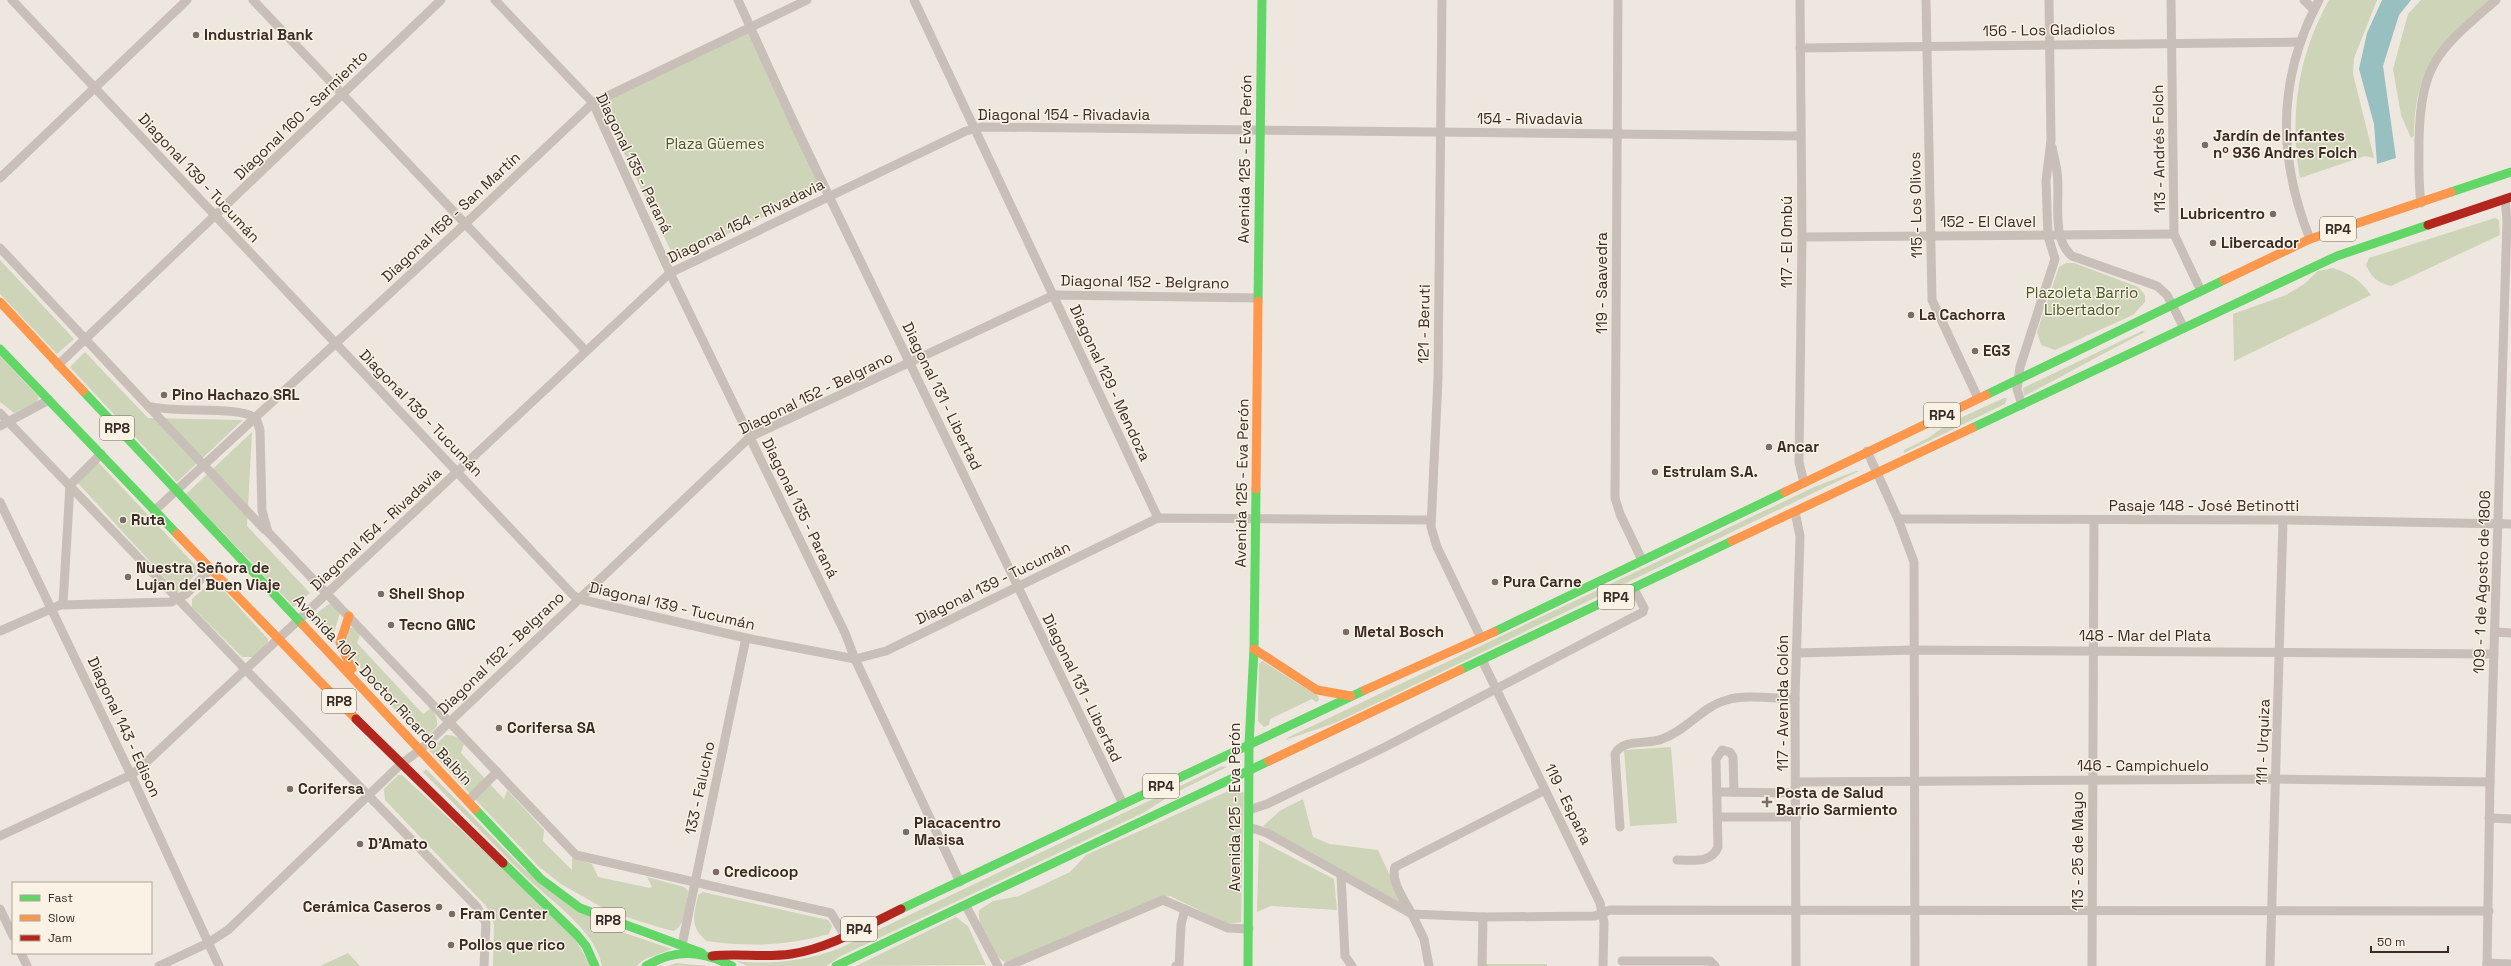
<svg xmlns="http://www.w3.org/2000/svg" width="2511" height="966" font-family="'Space Grotesk',sans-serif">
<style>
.green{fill:#ced4b7}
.water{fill:#99c0c1}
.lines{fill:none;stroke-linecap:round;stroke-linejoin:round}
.street{stroke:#c7bfb8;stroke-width:9}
.fast{stroke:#63d668;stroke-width:9}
.slow{stroke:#ff974d;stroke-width:9}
.jam{stroke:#b3261e;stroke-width:9}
.poi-dot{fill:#786e67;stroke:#fbf2e6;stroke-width:1.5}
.labels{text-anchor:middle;stroke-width:3;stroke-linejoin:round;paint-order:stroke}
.shield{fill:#fbf2e6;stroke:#726860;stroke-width:1}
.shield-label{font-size:14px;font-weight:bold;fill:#382d26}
.street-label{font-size:15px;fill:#382d26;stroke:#fbf2e6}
.poi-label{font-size:15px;font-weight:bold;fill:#382d26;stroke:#fbf2e6;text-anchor:start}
.park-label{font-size:15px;fill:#455927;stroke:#fbf2e6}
</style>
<rect width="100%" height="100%" fill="#eee7df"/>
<!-- green -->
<g class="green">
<path d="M2329,0H2377L2354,58L2353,74L2374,158L2365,156L2300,178C2289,116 2298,55 2329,0Z"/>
<path d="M2421,0H2490C2439,41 2415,68 2414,136L2411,138L2401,115L2393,69L2408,14Z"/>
<polygon points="755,29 829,186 675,259 600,103"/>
<path d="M2495,218L2499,220L2500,235L2391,286C2378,283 2371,277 2366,265L2369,258Z"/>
<polygon points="0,260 74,339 57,354 0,294"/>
<polygon points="2066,263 2074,263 2138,287 2145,295 2145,302 2133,315 2055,350 2041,345 2037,332 2059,267"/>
<path d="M2333,268C2351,274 2360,280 2371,295L2234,361L2233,314L2286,295L2304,284L2318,271Z"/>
<path d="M2142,331H2145L2143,333C2103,353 2064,376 2024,396L2023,388Z"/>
<polygon points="85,352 148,418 243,420 177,482 70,367"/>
<polygon points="0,356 39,397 37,402 14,413 0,402"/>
<polygon points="2004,398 2007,398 2005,404 1904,453 1904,450 1930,437 1947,424"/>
<polygon points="252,432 247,526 310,593 294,607 186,494"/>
<polygon points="98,462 200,570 178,592 76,481"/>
<polygon points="1856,471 1859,471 1335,723 1285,740 1289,737 1814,487"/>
<polygon points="212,581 216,582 268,639 268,642 253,657 242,657 192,607 192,599"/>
<polygon points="329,604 335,605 340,613 334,632 335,644 313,622 313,616"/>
<path d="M355,627L361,632L357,643L423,714L431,708C435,714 438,719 437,726C431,733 427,738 417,735L366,676L346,644L349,628Z"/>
<polygon points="1262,661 1318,696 1319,700 1316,702 1312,699 1270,719 1269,725 1264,727 1258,721 1259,664"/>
<path d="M446,735C454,735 460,737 464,744L461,753L504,799L507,790L544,830L543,841L572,870V858L592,864L598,877L650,888L652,887L647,877L684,887L688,891C686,905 687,923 674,931L665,929L610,912L561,884L538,866L429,750Z"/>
<polygon points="1671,747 1677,823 1630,826 1624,750"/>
<path d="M1222,766L1227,767L1171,795L1145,812L841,956L826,966H747L736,961C771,965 804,961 838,949Z"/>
<path d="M426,769L524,869L613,929L672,949L645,959L636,966H602C596,931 550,900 526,877C491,842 457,807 423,772Z"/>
<polygon points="398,775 402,775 570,931 591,966 493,966 494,924 486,906 385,800 384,789"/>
<path d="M1235,788L1244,793L1241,922L1228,924L1170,896L1157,899L1025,957L1004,962C991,952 977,926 979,910L993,901L1019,896L1070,872L1086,855Z"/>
<polygon points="1303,799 1313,837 1330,844 1378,850 1403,904 1263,826 1281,810"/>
<polygon points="1259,840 1334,879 1337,910 1271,906 1257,912"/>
<path d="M703,892L828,920L832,926L829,934C787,946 749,947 706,941C689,924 694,917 698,895Z"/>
<polygon points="956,917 968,926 986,965 856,966"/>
<polygon points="348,953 360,966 320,966"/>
<polygon points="676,963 707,966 668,966"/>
<rect x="1482" y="964" width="65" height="2"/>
</g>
<!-- water -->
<polygon class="water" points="2382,0 2411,0 2399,15 2383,66 2396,158 2377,164 2374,124 2359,69 2367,33"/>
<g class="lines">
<!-- street -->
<g class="street">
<polyline points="12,0 573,595 579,599 746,638 855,659 886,651 1158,518 1431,520"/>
<polyline points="253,0 585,350"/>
<polyline points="495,0 593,103 670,273 845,633 855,659 960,882"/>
<polyline points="738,0 797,130 1123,804"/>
<polyline points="914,0 1158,518"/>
<polyline points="1442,0 1438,379 1431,527 1437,547 1481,638"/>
<polyline points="1618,0 1615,498 1620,514 1642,560"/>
<polyline points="1800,0 1802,237 1799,462 1804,483"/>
<polyline points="1926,0 1932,300 1978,398"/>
<polyline points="2171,0 2174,234 2201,291"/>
<polyline points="2304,0 2314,10"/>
<polyline points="1800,48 2299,42"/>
<path d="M2052,147C2054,156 2056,164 2057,172C2061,197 2050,238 2072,256L2157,286L2167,295L2184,328"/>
<polyline points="0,178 187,0"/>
<path d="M2421,203C2418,182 2419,161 2419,139C2421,61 2440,49 2496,0"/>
<polyline points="1802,237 2174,234"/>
<path d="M2310,239C2277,157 2277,78 2319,0"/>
<path d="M0,248L148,406C177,414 236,405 256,418L260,430L262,511L268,532L576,855L831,913L845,936"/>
<polyline points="58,365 441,0"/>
<polyline points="2022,405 2017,389 2020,367 2055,259 2048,236 2046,181 2051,140 2049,0"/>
<polyline points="149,407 265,530"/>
<polyline points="0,413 246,670 477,907 486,923 484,966"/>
<polyline points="0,426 49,400"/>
<polyline points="1867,451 1898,519 1914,562 1915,966"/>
<polyline points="0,502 131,775 219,966"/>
<polyline points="154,511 466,223 593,103 807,0"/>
<polyline points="1795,512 1800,536 1795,699 1796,966"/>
<polyline points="1898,519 2283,520 2511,524"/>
<polyline points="63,604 70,485 101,454"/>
<polyline points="0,631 60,605 171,602 186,594 210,570"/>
<polyline points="2495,632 2511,633"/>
<polyline points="1796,653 1914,650 2494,654"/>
<polyline points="1482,660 1600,903 1604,922 1603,966"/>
<polyline points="1797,782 2275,779 2490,782"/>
<path d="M1545,790L1395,867C1390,881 1405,901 1412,914L1483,917L1595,916L1610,910L2489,911"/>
<polyline points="1717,792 1797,793"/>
<polyline points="468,801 497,772"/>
<polyline points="1249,810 1267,804 1385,747 1643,612 1644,608 1634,589"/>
<polyline points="1718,817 1797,817"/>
<polyline points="2489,818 2511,819"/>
<polyline points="1249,827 1267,833 1412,914 1424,939 1429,966"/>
<path d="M1620,827L1615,754C1623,738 1648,745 1662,739C1686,731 1703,706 1727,700C1745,694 1776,699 1795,699"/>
<polyline points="0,836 131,775 140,768 670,273 966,131 982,127 1800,136"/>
<path d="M1677,860C1693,860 1711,864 1718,847L1716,759L1722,750L1730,752L1733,757L1734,792"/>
<polyline points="1341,875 1345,956 1352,966"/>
<polyline points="966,906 998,966"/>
<polyline points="0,909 13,936"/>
<polyline points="682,945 746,638"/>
<polyline points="21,953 27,966"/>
<polyline points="1622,961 1710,961 1715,966"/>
<polyline points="2487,963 2511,964"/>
<polyline points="159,966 208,943 228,930 401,764 420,750 750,437 1054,295 1258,298"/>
<polyline points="1008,966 1163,900 1228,928 1249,929"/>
<polyline points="1176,966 1179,965 1181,925 1185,909"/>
<polyline points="1482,966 1483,917"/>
<polyline points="2092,966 2094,520"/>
<polyline points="2270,966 2283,520"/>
<polyline points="2487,966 2490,782 2507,220 2505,199"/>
</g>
<!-- fast -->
<g class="fast">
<polyline points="2451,192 2511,172"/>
<polyline points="1258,301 1262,0"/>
<polyline points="0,349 177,534"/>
<polyline points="83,391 303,625"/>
<polyline points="1986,395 2224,280"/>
<polyline points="1972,428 2337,256 2428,225"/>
<polyline points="1494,632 1785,492"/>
<polyline points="1460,670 1732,541"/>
<polyline points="475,809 541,879 580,908 702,953"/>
<polyline points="503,863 577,935 586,946 595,966"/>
<polyline points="901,909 1365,690"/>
<path d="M646,966C675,948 703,951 732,966"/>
<polyline points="836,966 1269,761"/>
<polyline points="1248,966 1249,744 1254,649 1256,489"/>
</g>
<!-- slow -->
<g class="slow">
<polyline points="2224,280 2310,239 2451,192"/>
<polyline points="0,302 83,391"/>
<polyline points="1256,489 1258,301"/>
<polyline points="1785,492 1986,395"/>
<polyline points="177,534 356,719"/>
<polyline points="1732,541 1972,428"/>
<polyline points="349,616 340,643 352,669"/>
<polyline points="303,625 475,809"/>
<polyline points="1254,649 1317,690 1351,696"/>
<polyline points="1365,690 1494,632"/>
<polyline points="1269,761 1460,670"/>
</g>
<!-- jam -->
<g class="jam">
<polyline points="2428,225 2511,197"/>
<polyline points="356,719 503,863"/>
<path d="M712,956C738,953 765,958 791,954C830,948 866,926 901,909"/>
</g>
</g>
<!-- markers -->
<g class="poi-dot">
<circle cx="196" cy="35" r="4"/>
<circle cx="2205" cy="145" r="4"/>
<circle cx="2273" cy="214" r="4"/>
<circle cx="2213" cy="243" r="4"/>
<circle cx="1911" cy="315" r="4"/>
<circle cx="1975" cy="351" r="4"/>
<circle cx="164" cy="395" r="4"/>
<circle cx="1769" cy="447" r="4"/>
<circle cx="1655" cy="472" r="4"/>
<circle cx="123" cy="520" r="4"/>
<circle cx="128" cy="577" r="4"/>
<circle cx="1495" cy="582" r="4"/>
<circle cx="381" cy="594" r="4"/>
<circle cx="391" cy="625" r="4"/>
<circle cx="1346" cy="632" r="4"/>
<circle cx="499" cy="728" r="4"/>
<circle cx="290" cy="789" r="4"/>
<path d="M1765 796h4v4h4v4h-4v4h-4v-4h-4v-4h4z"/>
<circle cx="906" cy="832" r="4"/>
<circle cx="360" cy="844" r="4"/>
<circle cx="716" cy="872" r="4"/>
<circle cx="439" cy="907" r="4"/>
<circle cx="452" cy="914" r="4"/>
<circle cx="451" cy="945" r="4"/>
</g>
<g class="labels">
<!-- shield labels -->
<g class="shield">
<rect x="2320" y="217" width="36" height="24" rx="3"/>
<rect x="1924" y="403" width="36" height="24" rx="3"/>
<rect x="100" y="416" width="34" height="24" rx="3"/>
<rect x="1598" y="585" width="36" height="24" rx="3"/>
<rect x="322" y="689" width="34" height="24" rx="3"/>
<rect x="1143" y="774" width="36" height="24" rx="3"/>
<rect x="591" y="908" width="34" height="24" rx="3"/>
<rect x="841" y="917" width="36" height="24" rx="3"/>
</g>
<g class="shield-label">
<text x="2338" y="234">RP4</text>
<text x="1942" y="420">RP4</text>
<text x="117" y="433">RP8</text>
<text x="1616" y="602">RP4</text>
<text x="339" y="706">RP8</text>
<text x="1161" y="791">RP4</text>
<text x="608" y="925">RP8</text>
<text x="859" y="934">RP4</text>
</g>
<!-- street labels -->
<g class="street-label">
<text transform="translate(2049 30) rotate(-1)" y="5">156 - Los Gladiolos</text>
<text transform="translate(301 115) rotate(-44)" y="5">Diagonal 160 - Sarmiento</text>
<text x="1064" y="120">Diagonal 154 - Rivadavia</text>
<text x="1530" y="124">154 - Rivadavia</text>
<text transform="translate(2159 149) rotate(-91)" y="5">113 - Andrés Folch</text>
<text transform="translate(1245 159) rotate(-89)" y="5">Avenida 125 - Eva Perón</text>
<text transform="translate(634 163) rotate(64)" y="5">Diagonal 135 - Paraná</text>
<text transform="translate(199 178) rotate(47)" y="5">Diagonal 139 - Tucumán</text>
<text transform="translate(1916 205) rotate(-91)" y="5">115 - Los Olivos</text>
<text transform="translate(451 217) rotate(-43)" y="5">Diagonal 158 - San Martín</text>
<text transform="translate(746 221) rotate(-26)" y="5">Diagonal 154 - Rivadavia</text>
<text x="1988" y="227">152 - El Clavel</text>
<text transform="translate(1787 242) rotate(-90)" y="5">117 - El Ombú</text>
<text transform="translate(1145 282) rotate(1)" y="5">Diagonal 152 - Belgrano</text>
<text transform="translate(1602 283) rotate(-90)" y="5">119 - Saavedra</text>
<text transform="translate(1424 324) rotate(-89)" y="5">121 - Beruti</text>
<text transform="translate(1110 383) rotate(65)" y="5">Diagonal 129 - Mendoza</text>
<text transform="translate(816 393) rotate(-26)" y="5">Diagonal 152 - Belgrano</text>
<text transform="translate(942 396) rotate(64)" y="5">Diagonal 131 - Libertad</text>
<text transform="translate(421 413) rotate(46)" y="5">Diagonal 139 - Tucumán</text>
<text transform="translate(1242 483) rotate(-89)" y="5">Avenida 125 - Eva Perón</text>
<text x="2204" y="511">Pasaje 148 - José Betinotti</text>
<text transform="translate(800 508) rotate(64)" y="5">Diagonal 135 - Paraná</text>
<text transform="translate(376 529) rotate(-43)" y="5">Diagonal 154 - Rivadavia</text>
<text transform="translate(2482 582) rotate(-88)" y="5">109 - 1 de Agosto de 1806</text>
<text transform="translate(993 583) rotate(-26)" y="5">Diagonal 139 - Tucumán</text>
<text transform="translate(672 606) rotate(13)" y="5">Diagonal 139 - Tucumán</text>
<text x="2145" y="641">148 - Mar del Plata</text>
<text transform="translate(501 653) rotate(-44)" y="5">Diagonal 152 - Belgrano</text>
<text transform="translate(1082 688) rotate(64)" y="5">Diagonal 131 - Libertad</text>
<text transform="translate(383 690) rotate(47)" y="5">Avenida 101 - Doctor Ricardo Balbín</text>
<text transform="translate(1783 703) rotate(-90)" y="5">117 - Avenida Colón</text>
<text transform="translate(124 727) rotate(65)" y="5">Diagonal 143 - Edison</text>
<text transform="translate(2263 742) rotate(-88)" y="5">111 - Urquiza</text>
<text x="2143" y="771">146 - Campichuelo</text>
<text transform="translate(700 788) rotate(-78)" y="5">133 - Falucho</text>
<text transform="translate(1568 804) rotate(64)" y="5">119 - España</text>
<text transform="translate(1235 807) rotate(-90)" y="5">Avenida 125 - Eva Perón</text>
<text transform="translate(2078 851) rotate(-90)" y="5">113 - 25 de Mayo</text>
</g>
<!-- poi labels -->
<g class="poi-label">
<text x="204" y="40">Industrial Bank</text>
<text x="2213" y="141">Jardín de Infantes<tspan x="2213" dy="17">nº 936 Andres Folch</tspan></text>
<text x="2265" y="219" text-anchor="end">Lubricentro</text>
<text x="2221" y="248">Libercador</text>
<text x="1919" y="320">La Cachorra</text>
<text x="1983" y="356">EG3</text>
<text x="172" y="400">Pino Hachazo SRL</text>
<text x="1777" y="452">Ancar</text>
<text x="1663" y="477">Estrulam S.A.</text>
<text x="131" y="525">Ruta</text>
<text x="136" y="573">Nuestra Señora de<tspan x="136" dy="17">Lujan del Buen Viaje</tspan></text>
<text x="1503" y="587">Pura Carne</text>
<text x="389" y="599">Shell Shop</text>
<text x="399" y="630">Tecno GNC</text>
<text x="1354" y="637">Metal Bosch</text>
<text x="507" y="733">Corifersa SA</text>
<text x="298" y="794">Corifersa</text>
<text x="1776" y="798">Posta de Salud<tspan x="1776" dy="17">Barrio Sarmiento</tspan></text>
<text x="914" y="828">Placacentro<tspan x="914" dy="17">Masisa</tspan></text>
<text x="368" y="849">D'Amato</text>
<text x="724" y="877">Credicoop</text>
<text x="431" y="912" text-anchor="end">Cerámica Caseros</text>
<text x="460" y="919">Fram Center</text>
<text x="459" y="950">Pollos que rico</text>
</g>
<!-- park labels -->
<g class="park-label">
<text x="715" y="149">Plaza Güemes</text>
<text x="2082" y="298">Plazoleta Barrio<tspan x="2082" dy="17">Libertador</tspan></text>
</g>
</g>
<!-- legend -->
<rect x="12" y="882" width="140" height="72" fill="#fbf2e6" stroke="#ada399"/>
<rect x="20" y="895" width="20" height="6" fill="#63d668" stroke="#ada399"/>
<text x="48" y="902" font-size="12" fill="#382d26">Fast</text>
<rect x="20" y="915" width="20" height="6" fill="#ff974d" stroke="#ada399"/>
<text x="48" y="922" font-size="12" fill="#382d26">Slow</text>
<rect x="20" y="935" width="20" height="6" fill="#b3261e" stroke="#ada399"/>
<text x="48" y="942" font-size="12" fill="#382d26">Jam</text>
<!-- scale -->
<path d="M2371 946v6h77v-6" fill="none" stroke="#382d26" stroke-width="2"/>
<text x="2377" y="946" font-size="12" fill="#382d26" stroke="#fbf2e6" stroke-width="3" paint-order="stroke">50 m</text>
</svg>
